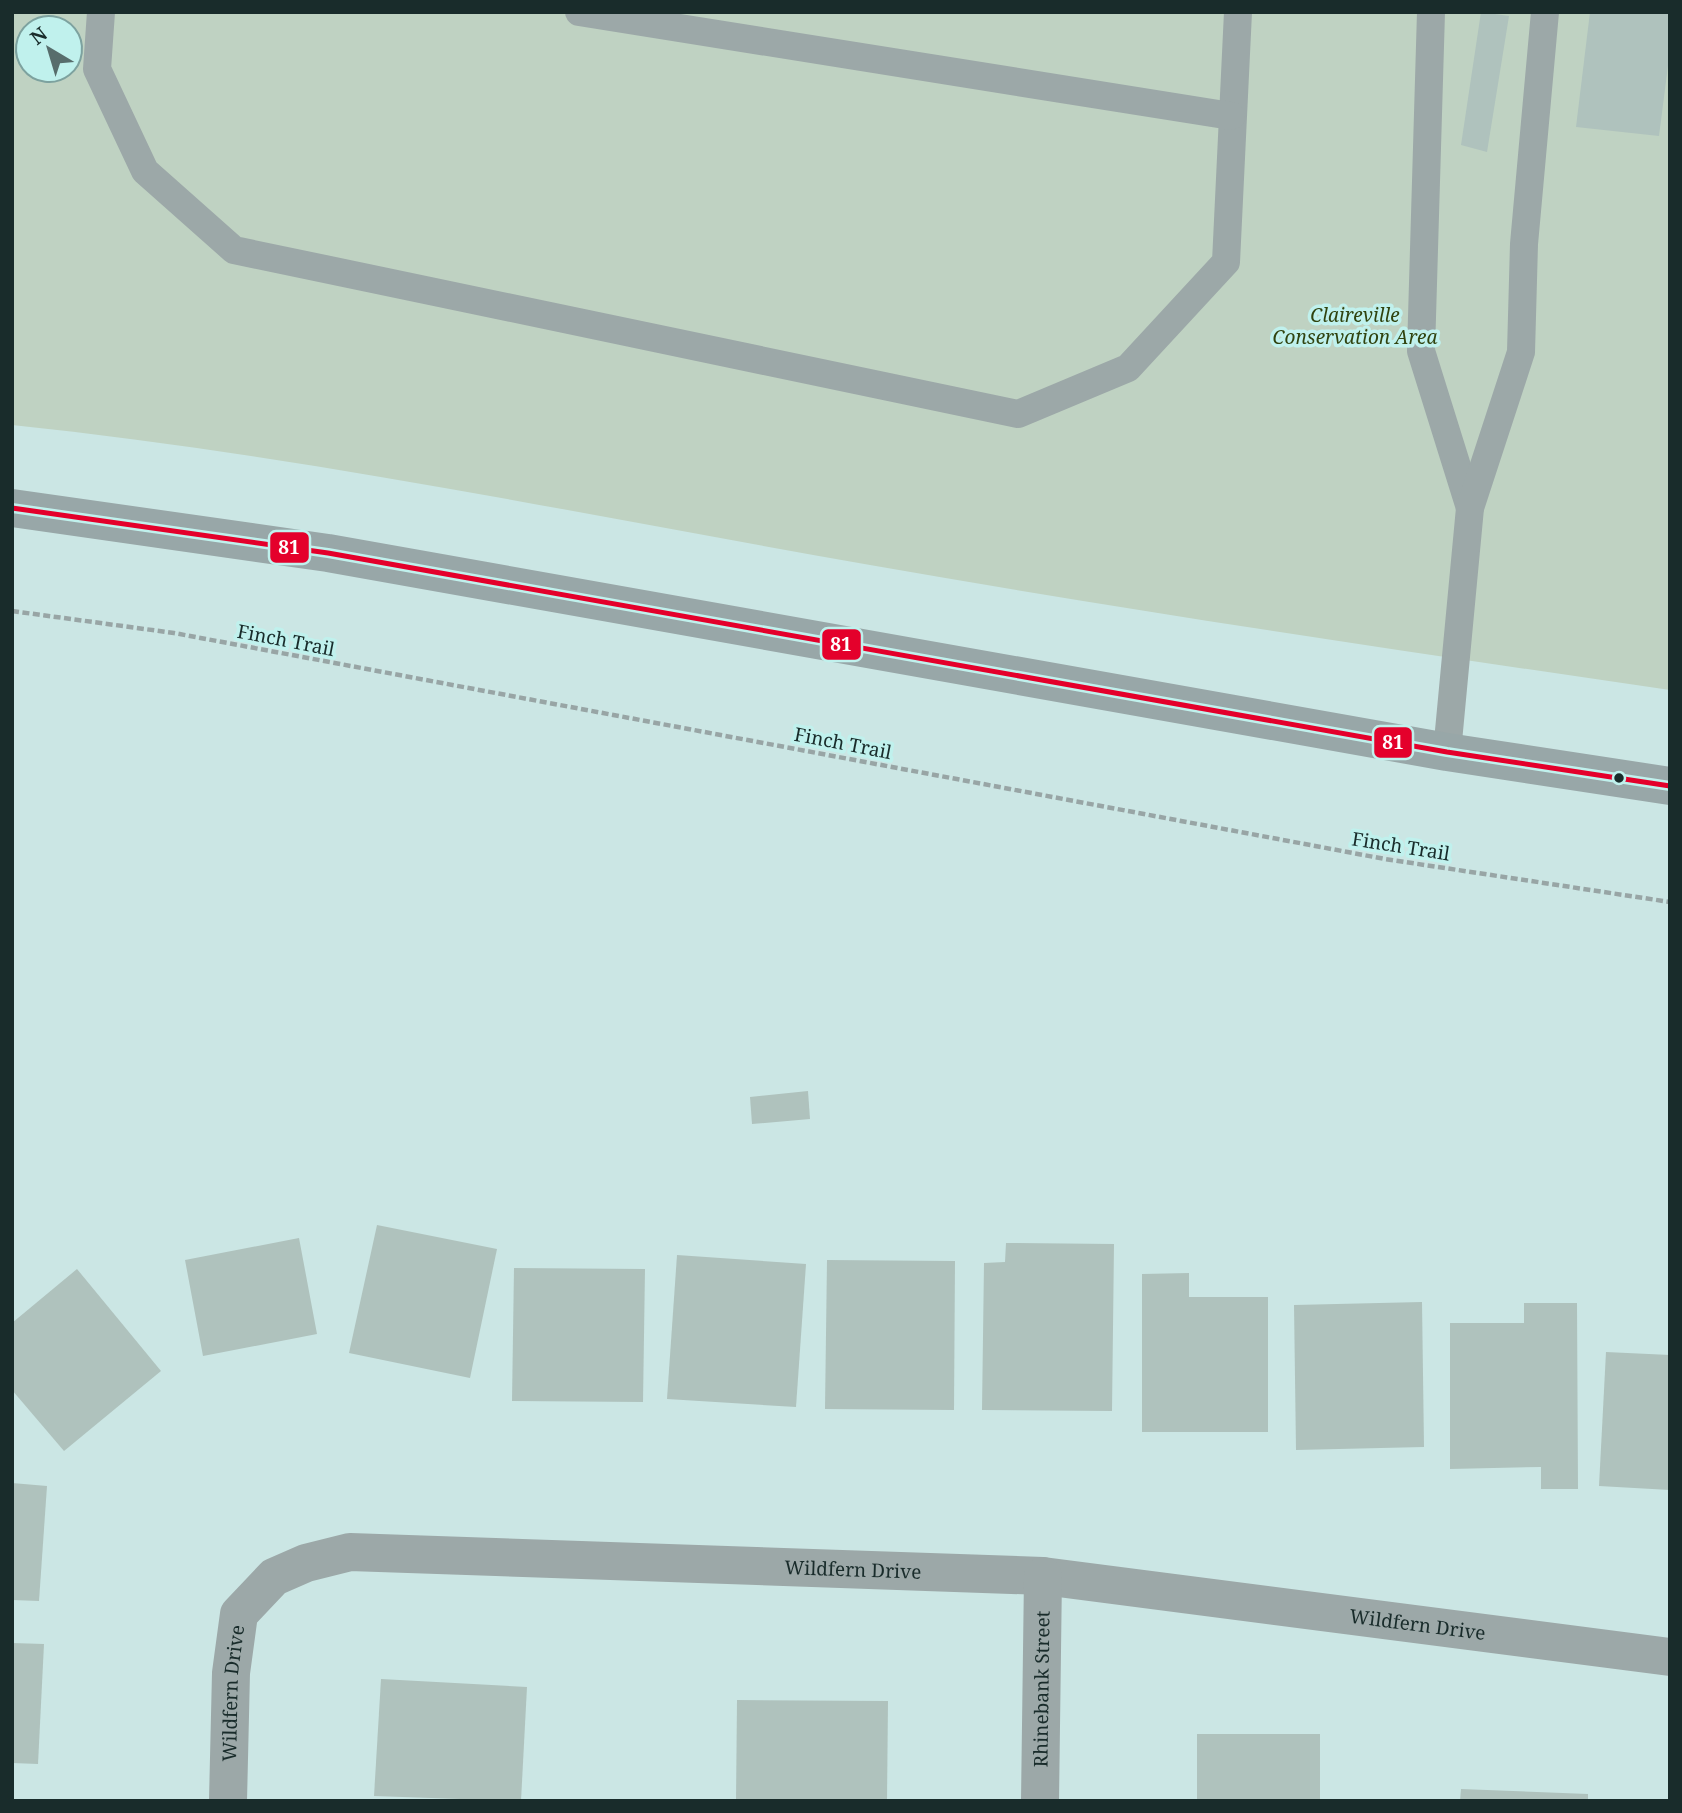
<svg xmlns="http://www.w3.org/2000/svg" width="1682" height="1813" font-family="'Noto Serif',serif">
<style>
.green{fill:#bfd2c2;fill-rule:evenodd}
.building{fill:#afc2bd}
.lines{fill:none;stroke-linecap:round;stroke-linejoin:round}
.path{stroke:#98a5a5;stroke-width:4.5;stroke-dasharray:7 3.5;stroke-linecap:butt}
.service{stroke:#9ca8a8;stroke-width:28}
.minor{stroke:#9ca8a8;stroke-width:38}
.secondary{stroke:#98a7a8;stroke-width:38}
.bus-1-casing{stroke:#c0f1ed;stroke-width:10}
.bus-1{stroke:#e4002b;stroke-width:5}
.bus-dot{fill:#192c2b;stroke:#c0f1ed;stroke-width:2.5}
.labels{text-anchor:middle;stroke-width:7;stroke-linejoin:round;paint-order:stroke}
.park-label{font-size:19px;font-style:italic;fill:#30430f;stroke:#c0f1ed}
.street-label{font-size:19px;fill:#192c2b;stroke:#c0f1ed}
.line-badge{stroke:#c0f1ed;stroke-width:2.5}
.badge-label{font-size:19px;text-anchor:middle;font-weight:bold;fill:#fff}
</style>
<rect width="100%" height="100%" fill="#cbe6e4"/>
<!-- green -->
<path class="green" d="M12,12H1670V690C1403,651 1136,612 870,565C585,515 300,455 12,425ZM28,28H70V70H28Z"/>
<!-- building -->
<g class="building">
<polygon points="1481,12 1509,16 1487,152 1461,145"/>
<polygon points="1590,12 1670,12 1670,50 1659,136 1576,127"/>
<polygon points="808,1091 810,1119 752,1124 750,1097"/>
<polygon points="377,1225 497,1249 470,1378 349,1353"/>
<polygon points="299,1238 317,1334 203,1356 185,1260"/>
<polygon points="1006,1243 1114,1244 1112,1411 982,1410 984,1263 1005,1262"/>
<polygon points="677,1255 806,1264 796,1407 667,1399"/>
<polygon points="827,1260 955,1261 954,1410 825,1409"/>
<polygon points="514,1268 645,1269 643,1402 512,1401"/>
<polygon points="77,1269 161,1371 64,1451 12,1390 12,1323"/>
<polygon points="1189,1273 1189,1297 1268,1297 1268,1432 1142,1432 1142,1274"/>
<polygon points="1422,1302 1424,1447 1296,1450 1294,1305"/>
<polygon points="1524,1303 1577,1303 1578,1489 1541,1489 1541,1467 1450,1469 1450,1323 1524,1323"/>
<polygon points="1606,1352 1670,1355 1670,1490 1599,1486"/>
<polygon points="12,1483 47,1486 39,1601 12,1600"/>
<polygon points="12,1643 44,1644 38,1764 12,1763"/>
<polygon points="381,1679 527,1687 521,1801 374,1796"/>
<polygon points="737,1700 888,1701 887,1801 736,1801"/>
<rect x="1197" y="1734" width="123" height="67"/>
<polygon points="1461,1789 1588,1794 1588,1801 1460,1801"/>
</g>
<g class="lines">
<!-- path -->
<polyline class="path" points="12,611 174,633 1385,859 1670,902"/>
<!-- service -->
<g class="service">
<polyline points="101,12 97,69 145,171 234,250 1018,414 1128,368 1226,262 1238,12"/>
<polyline points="579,12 1231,116"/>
<polyline points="1431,12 1421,351 1470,508"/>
<polyline points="1447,752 1470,508 1521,352 1524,244 1545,12"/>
</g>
<!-- minor -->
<g class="minor">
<path id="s1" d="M228,1801L231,1673L239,1614L274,1577L306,1563L350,1552L1043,1576L1670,1657"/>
<path id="s2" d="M1040,1801L1043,1576"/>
</g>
<!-- secondary -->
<polyline class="secondary" points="12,508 328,553 1447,752 1670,786"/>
<!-- bus-1 casing -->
<g class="bus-1-casing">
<polyline id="bus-1" points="12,508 328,553 1447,752 1670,786"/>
</g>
<!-- bus-1 -->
<use href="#bus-1" class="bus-1"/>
</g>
<!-- markers -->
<circle class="bus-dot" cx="1619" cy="778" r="6"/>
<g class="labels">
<!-- park labels -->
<g class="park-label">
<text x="1355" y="322">Claireville<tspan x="1355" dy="22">Conservation Area</tspan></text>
</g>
<!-- street labels -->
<g class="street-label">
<text transform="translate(286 640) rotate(11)" y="7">Finch Trail</text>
<text transform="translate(843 743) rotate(11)" y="7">Finch Trail</text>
<text transform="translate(1401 846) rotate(9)" y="7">Finch Trail</text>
<text dy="7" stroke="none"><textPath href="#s1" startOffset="822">Wildfern Drive</textPath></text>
<text dy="7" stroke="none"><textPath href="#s1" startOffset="1390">Wildfern Drive</textPath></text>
<text dy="7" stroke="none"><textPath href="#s2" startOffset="112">Rhinebank Street</textPath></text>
<text dy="7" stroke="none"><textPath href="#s1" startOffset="108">Wildfern Drive</textPath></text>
</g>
</g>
<g class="line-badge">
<rect x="269" y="531" width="41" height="33" rx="7" fill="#e4002b"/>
<rect x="821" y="628" width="41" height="33" rx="7" fill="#e4002b"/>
<rect x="1373" y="726" width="40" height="33" rx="7" fill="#e4002b"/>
</g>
<g class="badge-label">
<text x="289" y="554">81</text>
<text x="841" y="651">81</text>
<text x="1393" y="749">81</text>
</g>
<!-- border -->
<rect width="1682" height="1813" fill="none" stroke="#192c2b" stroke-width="28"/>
<!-- north arrow -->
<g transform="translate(49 49) rotate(322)"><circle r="33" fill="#c0f1ed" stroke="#7da29f" stroke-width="2"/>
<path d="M0-5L12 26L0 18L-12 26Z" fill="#576d6c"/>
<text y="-10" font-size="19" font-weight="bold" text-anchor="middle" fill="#192c2b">N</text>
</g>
</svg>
